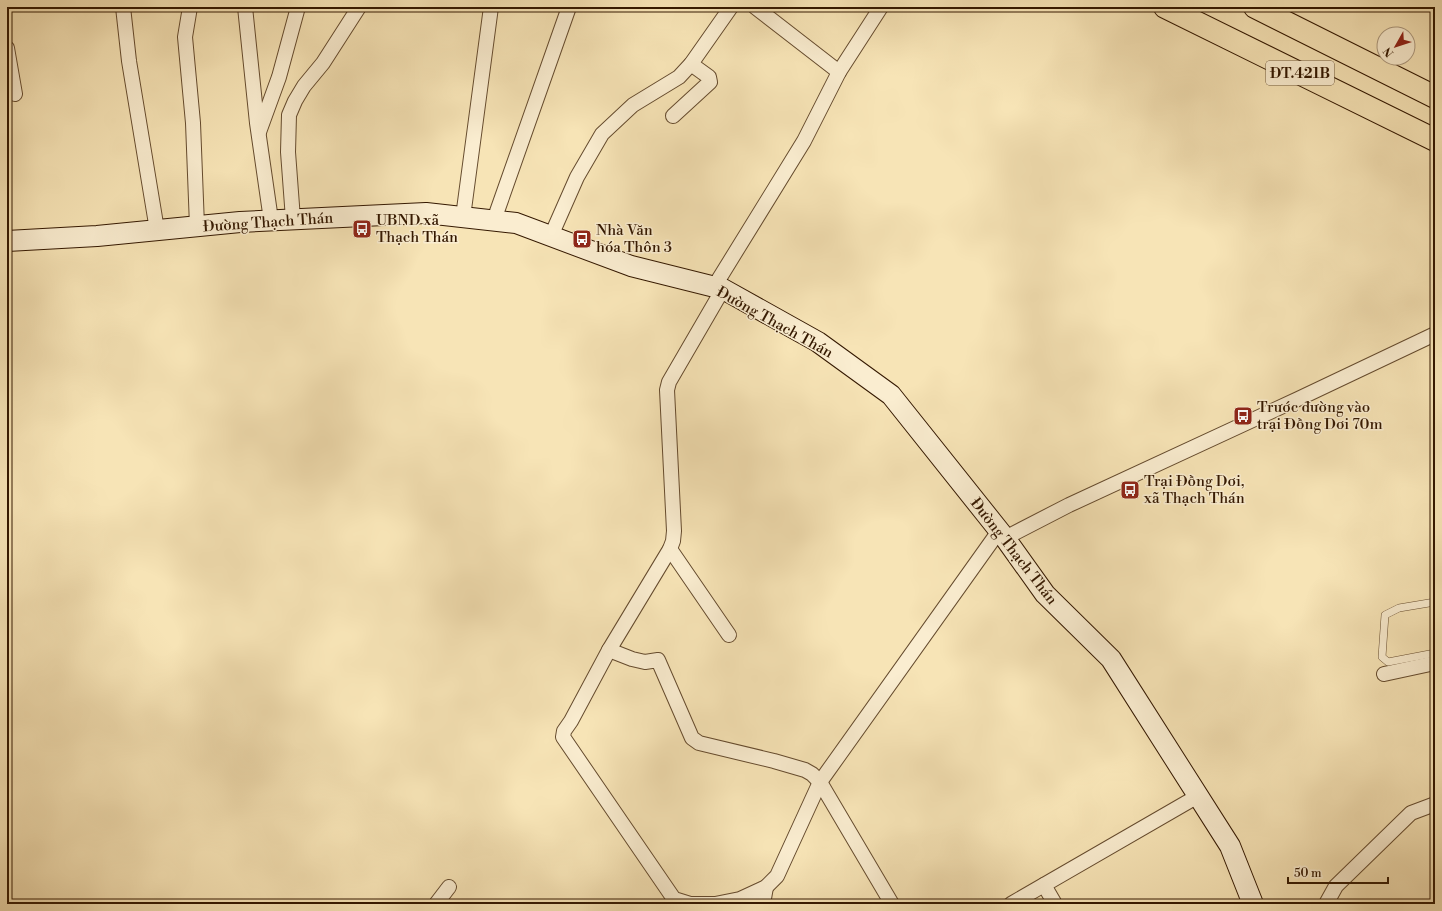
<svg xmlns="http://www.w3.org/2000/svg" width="1442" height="911" font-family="'Libre Bodoni',serif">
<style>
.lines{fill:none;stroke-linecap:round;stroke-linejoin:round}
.lane-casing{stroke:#654b2e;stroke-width:8}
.street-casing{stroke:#654b2e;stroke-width:16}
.secondary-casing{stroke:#341800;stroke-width:22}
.primary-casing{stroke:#341800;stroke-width:24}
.lane{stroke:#faedd0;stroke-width:7}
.street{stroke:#faedd0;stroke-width:14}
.secondary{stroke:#faedd0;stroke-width:20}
.primary{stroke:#f7e4b6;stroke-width:22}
.labels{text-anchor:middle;stroke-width:3;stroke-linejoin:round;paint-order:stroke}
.shield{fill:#faedd0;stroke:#6f583e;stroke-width:1}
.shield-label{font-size:14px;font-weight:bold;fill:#341800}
.poi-label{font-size:15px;fill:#341800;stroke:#faedd0;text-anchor:start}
.street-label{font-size:15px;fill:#341800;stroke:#faedd0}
</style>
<rect width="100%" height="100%" fill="#f7e4b6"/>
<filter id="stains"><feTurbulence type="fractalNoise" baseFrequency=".005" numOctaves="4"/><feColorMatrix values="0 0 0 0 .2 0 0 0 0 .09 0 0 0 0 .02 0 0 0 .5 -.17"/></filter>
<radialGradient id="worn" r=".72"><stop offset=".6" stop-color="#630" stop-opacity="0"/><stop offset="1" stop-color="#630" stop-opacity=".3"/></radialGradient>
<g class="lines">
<!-- lane casing -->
<g class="lane-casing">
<polyline id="lane" points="1435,602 1399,608 1385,615 1382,657 1388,662 1435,653"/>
</g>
<!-- street casing -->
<g class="street-casing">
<g id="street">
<polyline points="123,7 129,61 157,230"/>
<polyline points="190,7 185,37 193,123 197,226"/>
<polyline points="245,7 257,123 271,220"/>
<polyline points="755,7 839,72"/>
<polyline points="7,48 15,94"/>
<polyline points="673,116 710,82 709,77 691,64"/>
<polyline points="259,132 279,77 298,7"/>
<polyline points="463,217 491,7"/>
<polyline points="293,219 288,152 289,115 295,101 304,86 323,63 359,7"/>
<polyline points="494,220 569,7"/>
<polyline points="551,236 577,177 602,134 633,105 679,77 691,64 731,7"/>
<polyline points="714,287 804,141 839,72 881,7"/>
<polyline points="723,289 669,382 667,390 674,531 673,541 670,549 609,650 571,721 564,731 563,737 674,899 690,904 715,904 740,899 766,887 777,876 820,782 999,531"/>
<polyline points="1005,538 1069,505 1298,399 1435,334"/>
<polyline points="670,549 729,635"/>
<polyline points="609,650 632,659 645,662 658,660 692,738 699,743 774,761 805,770 812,774 820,782 892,904"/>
<polyline points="1384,674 1435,663"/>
<polyline points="1044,885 1055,904"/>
<polyline points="436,904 449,887"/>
<polyline points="763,904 766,887"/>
<polyline points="1011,904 1198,796"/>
<polyline points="1326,904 1336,886 1411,813 1435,804"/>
</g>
</g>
<!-- secondary casing -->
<g class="secondary-casing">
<polyline id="secondary" points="7,241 97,236 240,222 426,213 516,223 631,266 723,289 818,342 891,395 1005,538 1045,594 1111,659 1230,846 1253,904"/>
</g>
<!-- primary casing -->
<g class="primary-casing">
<g id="primary">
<polyline points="1165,7 1435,140"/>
<polyline points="1255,7 1435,97"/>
</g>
</g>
<!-- lane -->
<use href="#lane" class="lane"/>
<!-- street -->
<use href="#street" class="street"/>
<!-- secondary -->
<use href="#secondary" class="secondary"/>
<!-- primary -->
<use href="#primary" class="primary"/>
</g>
<!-- icons -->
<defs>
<g id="bus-square" transform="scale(1)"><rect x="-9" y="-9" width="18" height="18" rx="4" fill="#8f2418" stroke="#faedd0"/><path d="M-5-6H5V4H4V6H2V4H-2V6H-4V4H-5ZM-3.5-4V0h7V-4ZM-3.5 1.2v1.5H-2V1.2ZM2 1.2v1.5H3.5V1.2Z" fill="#fff"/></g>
</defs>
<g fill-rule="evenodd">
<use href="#bus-square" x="362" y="229"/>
<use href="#bus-square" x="582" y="239"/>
<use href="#bus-square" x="1243" y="416"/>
<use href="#bus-square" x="1130" y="490"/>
</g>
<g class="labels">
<!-- shield labels -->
<rect class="shield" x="1266" y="61" width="68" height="24" rx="3"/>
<g class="shield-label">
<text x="1300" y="78">ĐT.421B</text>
</g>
<!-- poi labels -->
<g class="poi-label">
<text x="376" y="225">UBND xã<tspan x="376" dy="17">Thạch Thán</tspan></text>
<text x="596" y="235">Nhà Văn<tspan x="596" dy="17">hóa Thôn 3</tspan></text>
<text x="1257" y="412">Trước đường vào<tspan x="1257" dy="17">trại Đồng Dơi 70m</tspan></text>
<text x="1144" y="486">Trại Đồng Dơi,<tspan x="1144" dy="17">xã Thạch Thán</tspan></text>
</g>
<!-- street labels -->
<g class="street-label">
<text transform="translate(268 222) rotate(-4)" y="5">Đường Thạch Thán</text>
<text transform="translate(775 322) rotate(29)" y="5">Đường Thạch Thán</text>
<text transform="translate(1014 551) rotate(52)" y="5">Đường Thạch Thán</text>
</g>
</g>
<!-- margin -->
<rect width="1442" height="911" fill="none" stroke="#f7e4b6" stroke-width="24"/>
<rect x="8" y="8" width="1426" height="895" fill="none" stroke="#341800" stroke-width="2"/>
<rect x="12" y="12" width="1418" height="887" fill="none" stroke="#341800"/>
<!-- north arrow -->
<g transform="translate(1396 46) rotate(231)"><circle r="19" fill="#faedd0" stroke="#ab987d"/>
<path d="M0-3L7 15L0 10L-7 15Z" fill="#8f2418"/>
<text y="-6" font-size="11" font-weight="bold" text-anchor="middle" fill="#341800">N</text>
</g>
<!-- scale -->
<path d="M1288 877v6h100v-6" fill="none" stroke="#341800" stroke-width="2"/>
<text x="1294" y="877" font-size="12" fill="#341800" stroke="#faedd0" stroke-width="3" paint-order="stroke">50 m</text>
<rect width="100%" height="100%" filter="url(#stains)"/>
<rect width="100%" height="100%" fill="url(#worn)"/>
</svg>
